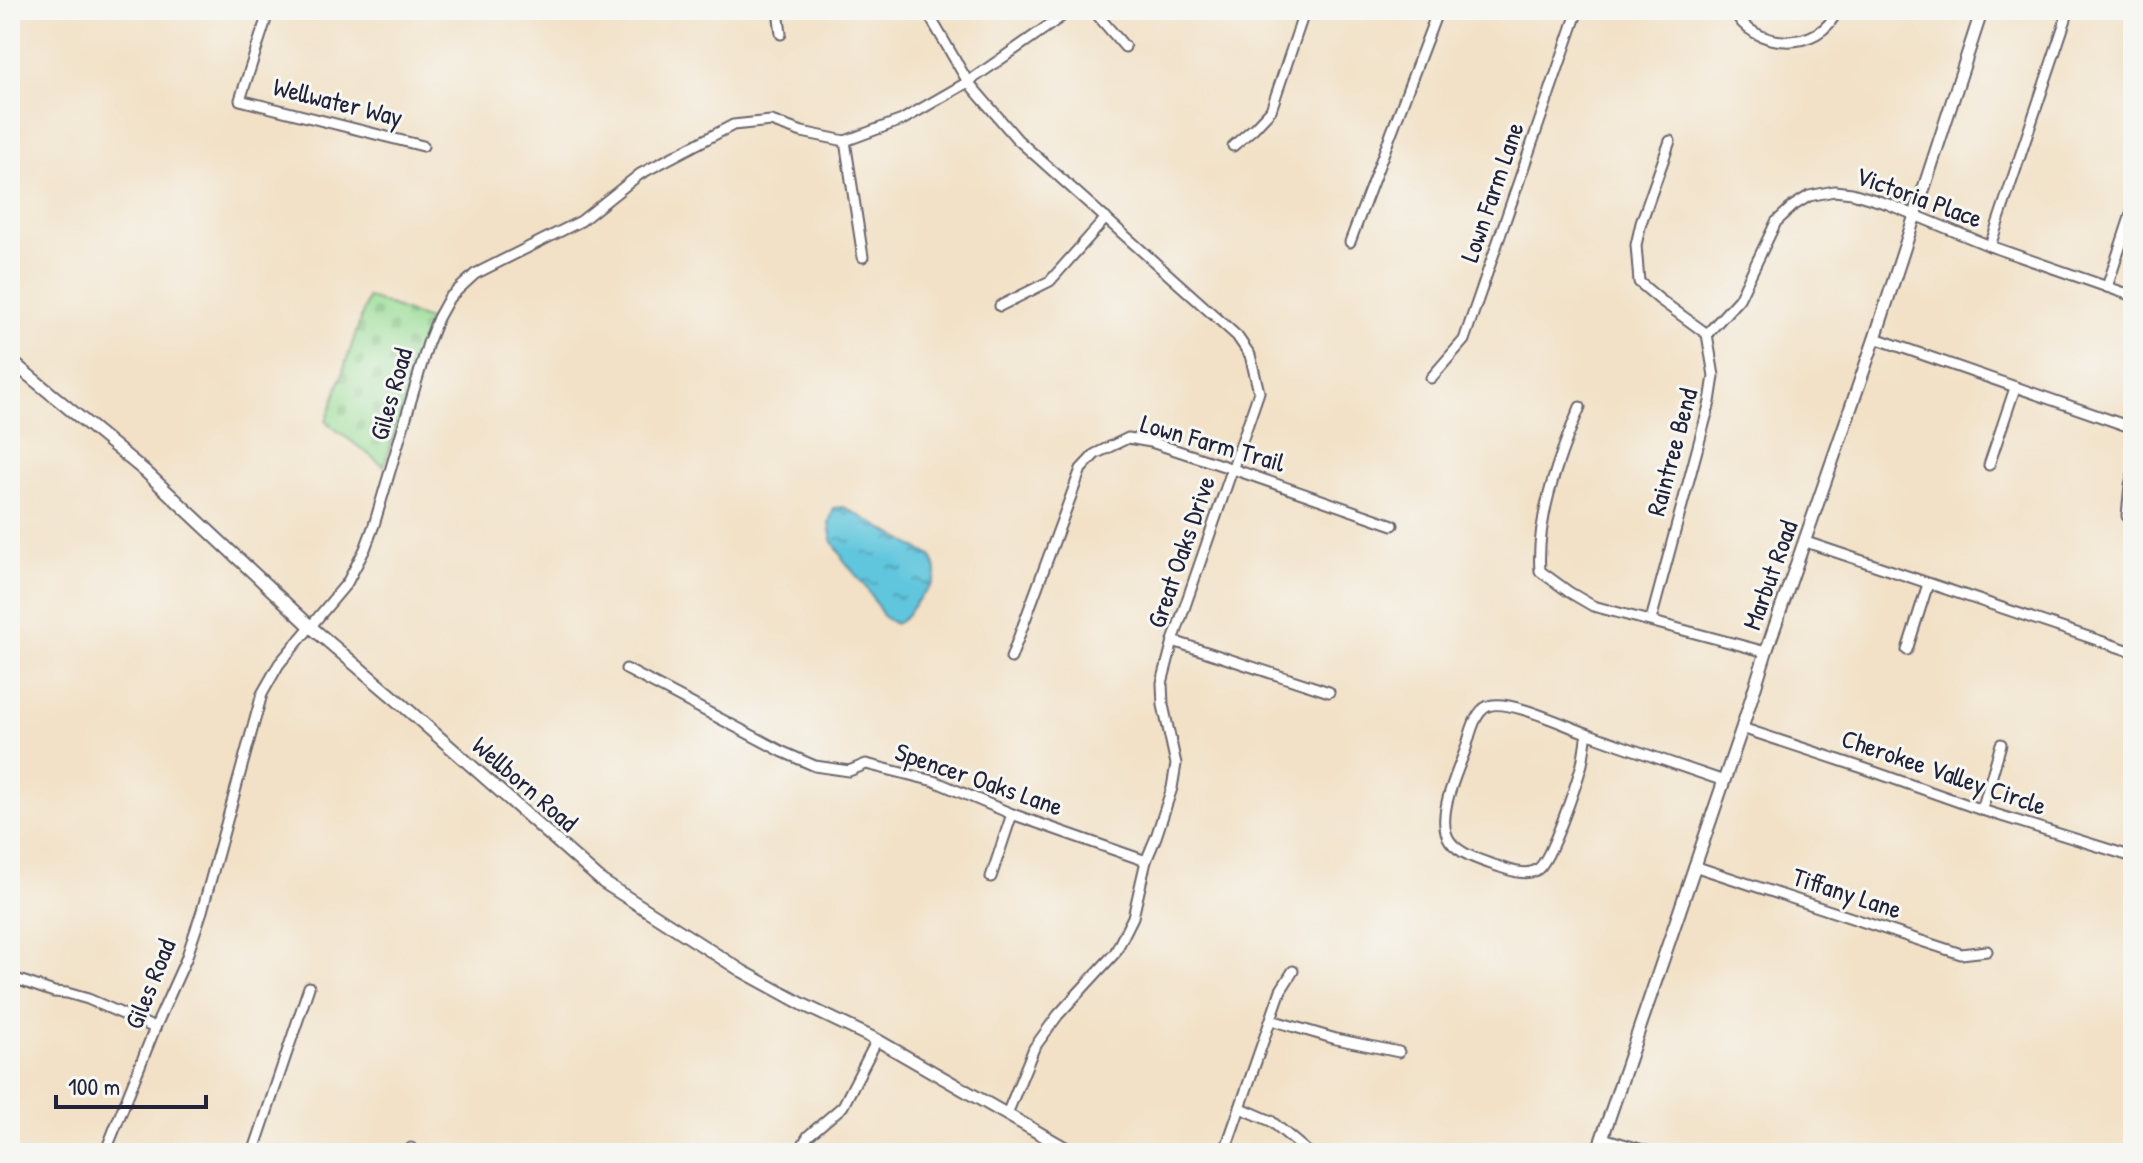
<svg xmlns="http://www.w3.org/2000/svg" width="2143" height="1163" font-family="'Patrick Hand',sans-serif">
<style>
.cemetery{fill:url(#cemetery-stones);stroke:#5e8068;stroke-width:2}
.water{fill:url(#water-ripples);stroke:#41748c;stroke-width:2}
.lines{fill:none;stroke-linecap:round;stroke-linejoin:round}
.minor-casing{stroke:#6b656c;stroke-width:13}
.tertiary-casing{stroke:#6b656c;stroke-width:15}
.minor{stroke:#fff;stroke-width:9}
.tertiary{stroke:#fff;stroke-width:11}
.labels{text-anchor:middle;stroke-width:6;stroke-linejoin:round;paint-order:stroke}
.street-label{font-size:26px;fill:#22223b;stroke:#f6f6f2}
</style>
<defs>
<pattern id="cemetery-stones" width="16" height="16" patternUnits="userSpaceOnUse" patternTransform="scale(2)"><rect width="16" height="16" fill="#99dd95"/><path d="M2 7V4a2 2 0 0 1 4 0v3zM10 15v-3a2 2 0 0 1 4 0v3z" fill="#84bd81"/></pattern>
<pattern id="water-ripples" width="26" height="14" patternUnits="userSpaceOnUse" patternTransform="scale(2)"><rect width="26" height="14" fill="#60c6dd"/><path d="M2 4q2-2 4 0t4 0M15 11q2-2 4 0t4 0" fill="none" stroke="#4fa0b4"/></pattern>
</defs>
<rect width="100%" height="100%" fill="#f6f6f2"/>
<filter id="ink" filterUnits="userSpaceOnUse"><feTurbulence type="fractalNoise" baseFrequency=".0125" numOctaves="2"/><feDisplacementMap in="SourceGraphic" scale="16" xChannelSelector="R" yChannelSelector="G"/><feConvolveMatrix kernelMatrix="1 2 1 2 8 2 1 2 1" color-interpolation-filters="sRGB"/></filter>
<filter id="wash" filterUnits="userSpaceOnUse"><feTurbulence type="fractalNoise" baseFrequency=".006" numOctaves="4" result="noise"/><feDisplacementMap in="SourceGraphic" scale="32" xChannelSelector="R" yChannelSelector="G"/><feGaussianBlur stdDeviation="1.8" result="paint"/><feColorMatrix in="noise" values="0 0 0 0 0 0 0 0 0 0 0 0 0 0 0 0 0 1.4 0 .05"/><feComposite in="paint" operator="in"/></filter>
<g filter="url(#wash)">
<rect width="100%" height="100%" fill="#f2e1c6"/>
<!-- cemetery -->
<polygon class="cemetery" points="368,297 431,321 384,466 326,422"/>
<!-- water -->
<path class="water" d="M844,507L931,556C943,581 932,584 917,601C909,610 907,620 895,624L884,617L867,589L843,559L832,540L829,523L834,508Z"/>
</g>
<g filter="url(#ink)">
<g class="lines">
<!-- minor casing -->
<g class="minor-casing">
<g id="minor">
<polyline points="269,10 240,100 423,146"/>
<polyline points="778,10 781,34"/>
<polyline points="926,10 968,82 1017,139 1237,336 1250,355 1259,392 1173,641 1162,683 1163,705 1176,764 1172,788 1156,837 1146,861 1133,917 1115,953 1058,1015 1034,1048 1007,1114"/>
<polyline points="1093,10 1125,47"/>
<path d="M1734,10C1751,50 1821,53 1837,10"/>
<polyline points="845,141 863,257"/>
<polyline points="1233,146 1254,128 1271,110 1305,10"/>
<polyline points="1350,242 1438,10"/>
<polyline points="1990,246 2069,10"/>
<polyline points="2107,287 2133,208"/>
<polyline points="1000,306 1050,281 1106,218"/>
<polyline points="1707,334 1739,299 1776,222 1793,206 1809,196 1834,191 1852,193 1888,204 1990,246 2133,296"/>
<polyline points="1875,338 2133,428"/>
<polyline points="1431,378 1464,340 1578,10"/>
<path d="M1580,407C1559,455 1536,520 1540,571L1569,592L1593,606L1766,652"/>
<polyline points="1989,465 2015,388"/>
<polyline points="2127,516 2130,485 2133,474"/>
<polyline points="1806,542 2133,652"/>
<polyline points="1651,620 1710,402 1714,376 1707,334 1659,299 1639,282 1636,245 1641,223 1670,141"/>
<polyline points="1173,641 1329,692"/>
<polyline points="1907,650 1928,584"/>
<polyline points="1011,658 1081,469 1095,454 1128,438 1151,442 1233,469 1393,525"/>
<polyline points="626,669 783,752 815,766 849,771 866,764 934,781 1012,814 1146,861"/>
<polyline points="1742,728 1866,769 1982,810 2133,857"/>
<path d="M1587,734C1585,744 1584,754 1582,764C1577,782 1551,860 1538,869C1527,877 1509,870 1497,866C1482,861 1459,854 1450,841C1434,818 1458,771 1466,748C1470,736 1474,712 1488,706C1509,698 1570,728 1592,735C1636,751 1680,766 1724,781"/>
<polyline points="1982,810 2001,744"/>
<polyline points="1694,866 1961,954 1987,951"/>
<polyline points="991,877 1012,814"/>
<polyline points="10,977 54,992 67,993 88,999 155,1028"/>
<polyline points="1271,1020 1336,1039 1399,1052"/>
<polyline points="1241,1108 1271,1121 1309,1153"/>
<polyline points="1603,1138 1653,1153"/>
<polyline points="1227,1145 1281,990 1293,971"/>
<polyline points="105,1153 155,1028 186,959 202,911 262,694 279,664 347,583 365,549 374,525 428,343 438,318 449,298 475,274 581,221 640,174 733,125 771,121 802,132 845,141 902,120 968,82 1071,10"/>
<polyline points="253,1153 309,987"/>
<polyline points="409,1153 411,1148"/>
<polyline points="798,1153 808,1136 843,1106 877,1040"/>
</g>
</g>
<!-- tertiary casing -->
<g class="tertiary-casing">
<g id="tertiary">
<polyline points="10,360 146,472 311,627 398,701 603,882 742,971 804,1005 877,1040 1074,1153"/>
<polyline points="1597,1153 1742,728 1766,652 1875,338 1982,10"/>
</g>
</g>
<!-- minor -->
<use href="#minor" class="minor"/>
<!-- tertiary -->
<use href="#tertiary" class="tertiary"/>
</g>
</g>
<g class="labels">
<!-- street labels -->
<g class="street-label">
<text transform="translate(338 102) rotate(14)" y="9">Wellwater Way</text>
<text transform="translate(1492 192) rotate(-71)" y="9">Lown Farm Lane</text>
<text transform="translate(1919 197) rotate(20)" y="9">Victoria Place</text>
<text transform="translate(391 394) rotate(-74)" y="9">Giles Road</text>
<text transform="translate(1213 443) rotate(16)" y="9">Lown Farm Trail</text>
<text transform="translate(1672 452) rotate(-75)" y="9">Raintree Bend</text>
<text transform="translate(1181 552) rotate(-71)" y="9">Great Oaks Drive</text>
<text transform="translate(1770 575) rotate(-70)" y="9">Marbut Road</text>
<text transform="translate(1944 772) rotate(19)" y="9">Cherokee Valley Circle</text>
<text transform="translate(979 779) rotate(19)" y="9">Spencer Oaks Lane</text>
<text transform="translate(525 784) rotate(41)" y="9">Wellborn Road</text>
<text transform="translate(1847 893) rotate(18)" y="9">Tiffany Lane</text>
<text transform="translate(150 984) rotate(-68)" y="9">Giles Road</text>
</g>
</g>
<!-- margin -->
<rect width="2143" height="1163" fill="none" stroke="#f6f6f2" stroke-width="40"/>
<!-- scale -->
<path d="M56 1095v12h150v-12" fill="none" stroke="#22223b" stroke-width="4"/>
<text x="68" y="1095" font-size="24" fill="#22223b" stroke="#f6f6f2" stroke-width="6" paint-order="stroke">100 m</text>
</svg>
